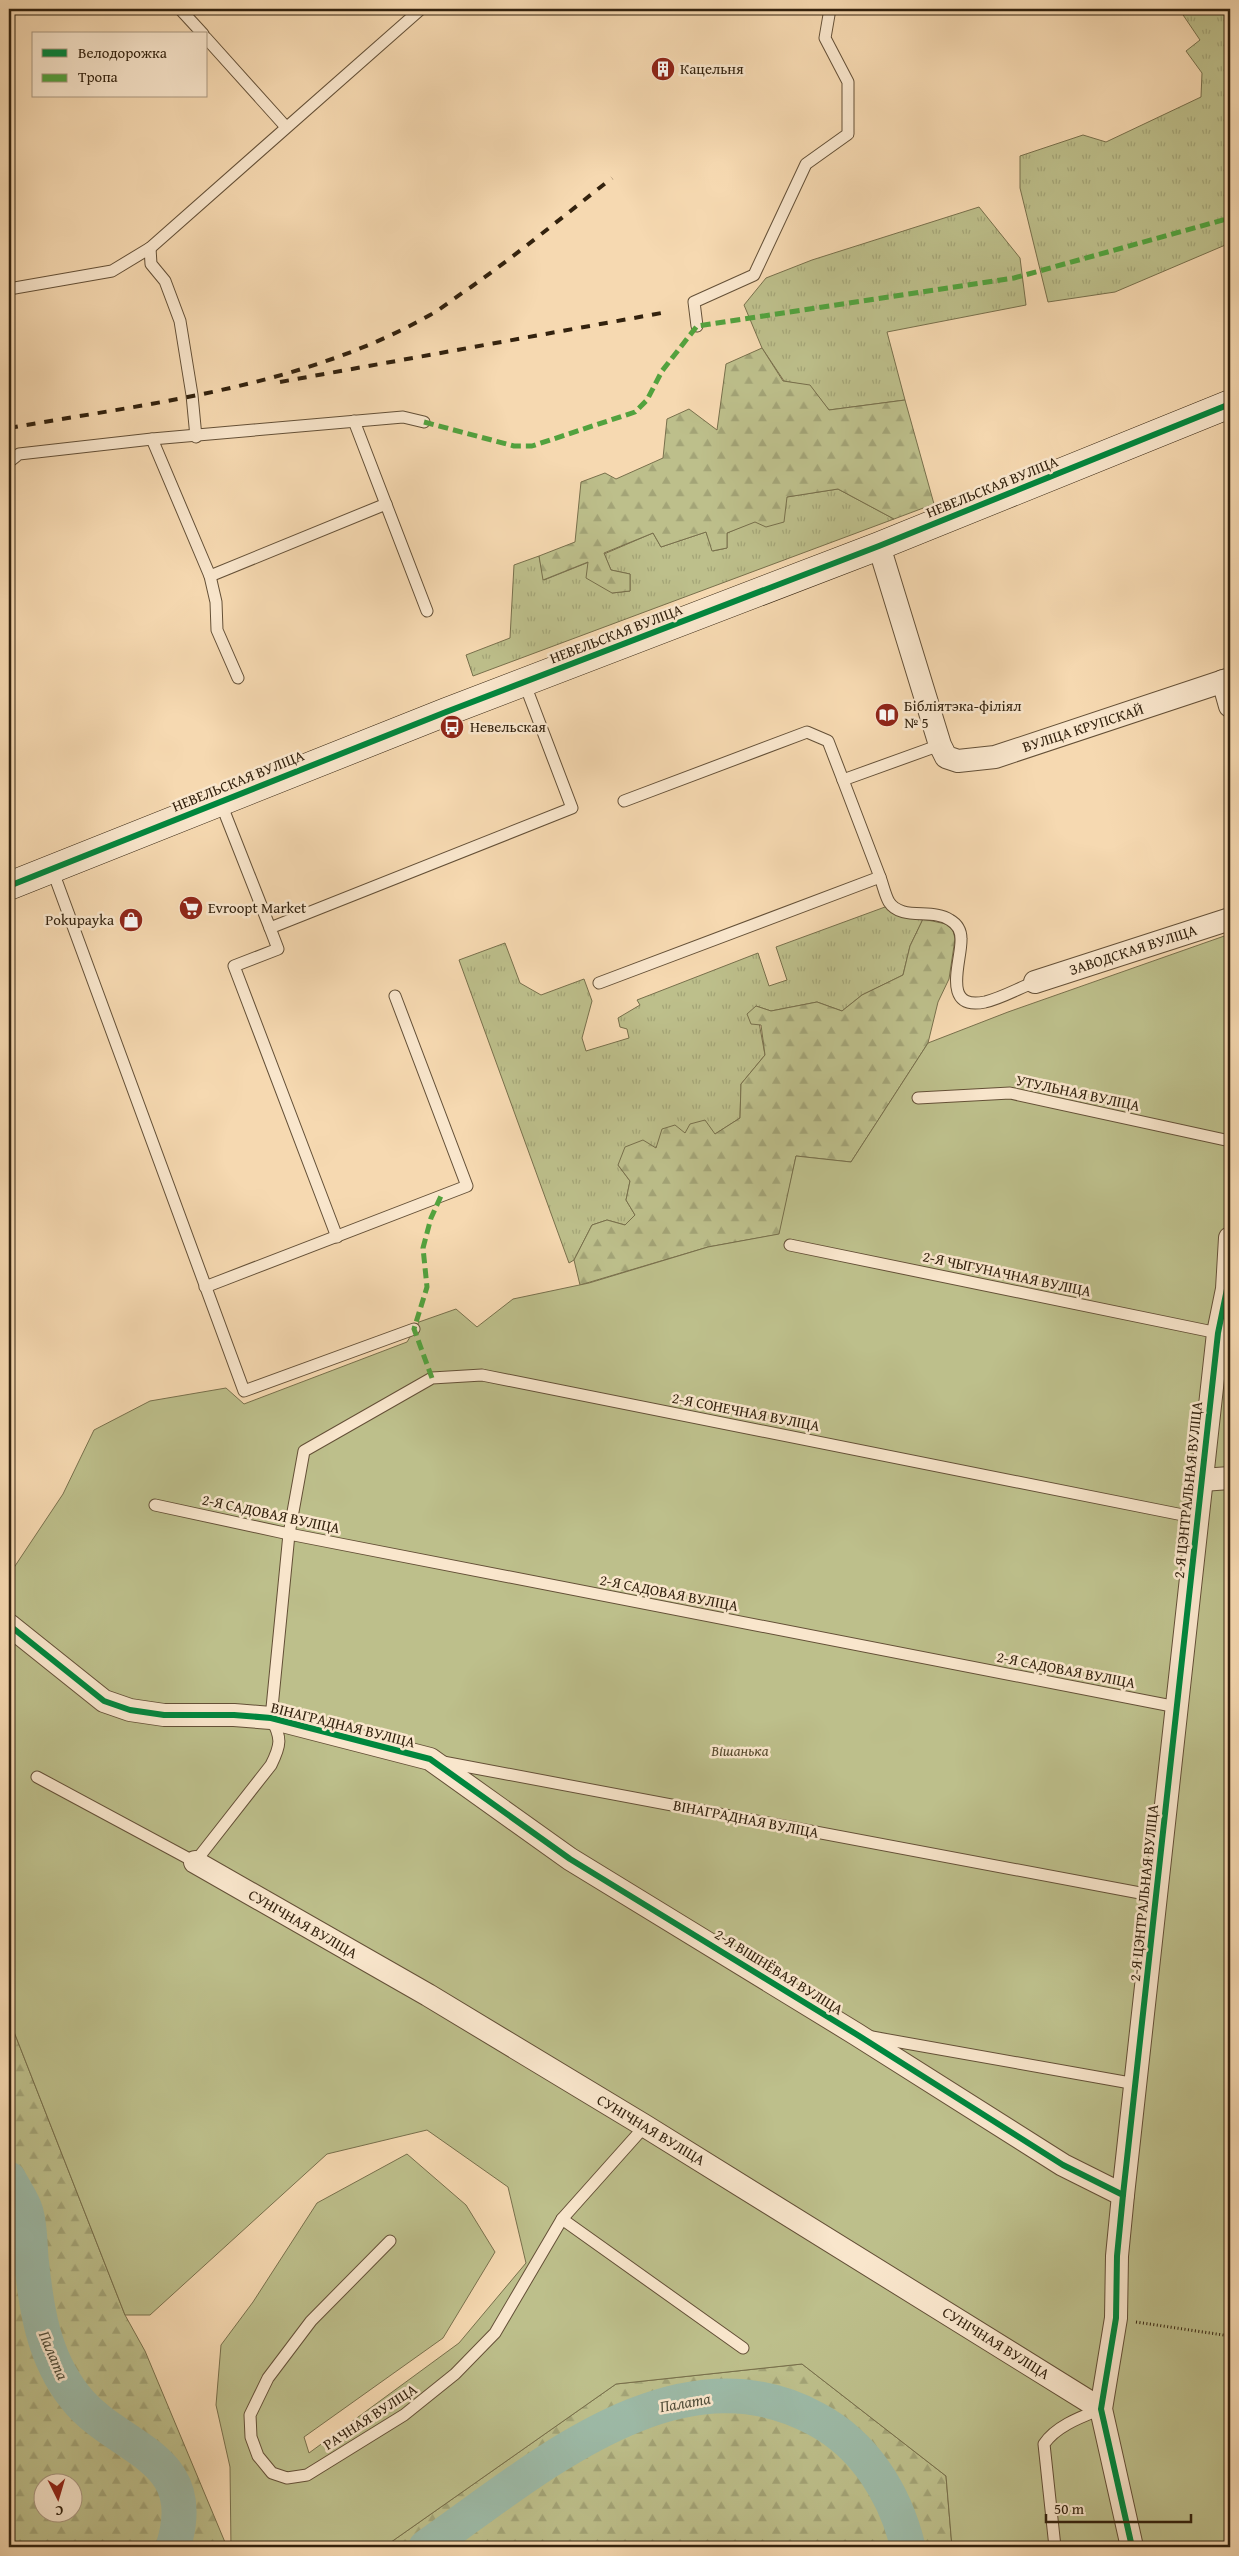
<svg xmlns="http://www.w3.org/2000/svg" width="1239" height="2556" font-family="'Gentium Book Plus',serif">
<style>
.grass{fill:url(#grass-tufts);stroke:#78704c}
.forest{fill:url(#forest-firs);stroke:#78704c;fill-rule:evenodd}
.garden{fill:#bdbf8b;stroke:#78704c}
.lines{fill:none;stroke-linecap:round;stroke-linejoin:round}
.river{stroke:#9dbaa7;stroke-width:35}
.lane-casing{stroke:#645037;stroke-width:13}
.street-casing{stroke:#645037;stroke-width:24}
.secondary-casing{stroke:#33220e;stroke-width:29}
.path{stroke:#33220e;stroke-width:3;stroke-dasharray:1 2.5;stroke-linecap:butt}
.lane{stroke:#f9e6cc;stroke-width:11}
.street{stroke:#f9e6cc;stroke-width:22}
.secondary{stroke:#f9e6cc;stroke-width:28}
.rail{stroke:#33220e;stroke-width:4;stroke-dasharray:9 9;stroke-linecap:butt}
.quiet{stroke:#52a23e;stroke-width:5;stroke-dasharray:10 5;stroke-linecap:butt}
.cycleway-casing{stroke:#f9e6cc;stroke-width:9}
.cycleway{stroke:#00873e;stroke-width:6}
.labels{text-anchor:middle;stroke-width:5;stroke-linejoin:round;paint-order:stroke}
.poi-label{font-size:15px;fill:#33220e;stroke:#f9e6cc;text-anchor:start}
.street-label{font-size:15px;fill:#33220e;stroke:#f9e6cc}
.park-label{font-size:15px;font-style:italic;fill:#56492d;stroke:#f9e6cc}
.water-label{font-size:16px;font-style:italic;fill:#53503c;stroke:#f9e6cc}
</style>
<defs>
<pattern id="grass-tufts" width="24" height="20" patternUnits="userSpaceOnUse" patternTransform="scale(1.25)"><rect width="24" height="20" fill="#bdbf8b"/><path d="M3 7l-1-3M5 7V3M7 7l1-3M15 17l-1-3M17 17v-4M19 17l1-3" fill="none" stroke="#a3a477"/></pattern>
<pattern id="forest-firs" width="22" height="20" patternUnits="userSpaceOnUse" patternTransform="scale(1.25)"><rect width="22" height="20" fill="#bdbf8b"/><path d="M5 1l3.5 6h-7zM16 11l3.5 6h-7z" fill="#a3a477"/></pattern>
</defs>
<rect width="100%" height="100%" fill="#f6d9b1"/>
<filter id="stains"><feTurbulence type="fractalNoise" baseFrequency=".004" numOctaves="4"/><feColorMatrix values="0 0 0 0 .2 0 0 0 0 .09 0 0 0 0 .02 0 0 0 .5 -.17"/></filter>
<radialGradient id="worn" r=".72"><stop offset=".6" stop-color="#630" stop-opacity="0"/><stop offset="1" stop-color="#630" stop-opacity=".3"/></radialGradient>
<!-- grass -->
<g class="grass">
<polygon points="1179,9 1230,9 1230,243 1115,292 1048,302 1020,188 1020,156 1083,135 1106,142 1201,97 1202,73 1186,51 1200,40"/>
<polygon points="979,207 1020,258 1026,305 887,332 905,400 829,410 810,386 784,381 762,348 744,305 766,278 812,260"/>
<polygon points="838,489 894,519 473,676 466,655 510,638 514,565 539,556 544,580 589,562 612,593 630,591 630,574 611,570 604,554 653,533 661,547 706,532 713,551 727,548 727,533 755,521 786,497"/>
<path d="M885,907C897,916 907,919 923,919L910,946L903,975L862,995L842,1011L817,1002L771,1011L756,1006L765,1055L741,1084L740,1118L715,1134L685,1133L618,1165L630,1181L626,1200L635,1215L625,1225L607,1220L592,1225L574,1260L569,1263L459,960L505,943L520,983L541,995L584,979L592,1001L582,1038L586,1051L629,1038L627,1029L620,1027L618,1018L640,1005L637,1000L758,953L769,986L787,980L776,947Z"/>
</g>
<!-- forest -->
<g class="forest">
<polygon points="762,348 783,381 810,385 829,410 905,400 934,504 894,519 838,489 787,497 784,522 766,527 755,522 727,533 727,548 712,551 706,532 661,547 653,533 604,553 611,570 630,574 630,591 612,593 586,578 588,562 543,580 539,556 575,542 581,482 605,473 616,479 663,458 667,419 689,409 717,430 726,364"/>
<polygon points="923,919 946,924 953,930 955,939 949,979 938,1002 928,1043 851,1162 796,1156 780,1234 708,1247 580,1285 574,1260 592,1225 607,1220 625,1225 635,1215 626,1200 630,1181 618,1165 625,1147 643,1140 656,1148 662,1129 675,1125 685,1133 690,1124 705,1120 715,1134 740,1118 741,1084 765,1055 761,1025 751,1024 747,1014 756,1006 771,1011 817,1002 842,1011 862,995 903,975 910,946"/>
<path d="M9,2019L125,2315L145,2351L227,2547H9ZM42,2484H72V2514H42Z"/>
<polygon points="802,2364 946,2476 952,2547 384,2547 616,2384"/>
</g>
<!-- garden -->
<polygon class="garden" points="1230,934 1230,2547 952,2547 946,2476 802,2364 616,2384 384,2547 231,2547 230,2467 216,2405 221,2345 253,2302 317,2203 407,2154 466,2205 495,2252 443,2338 304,2437 309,2453 459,2343 526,2263 508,2187 427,2130 327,2154 150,2315 125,2315 9,2019 9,1575 63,1494 94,1430 150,1401 226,1388 244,1404 407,1342 419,1322 456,1309 477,1327 513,1299 589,1283 708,1247 779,1234 796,1156 851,1162 928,1043 1008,1012"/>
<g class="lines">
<!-- river -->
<g class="river">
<path d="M9,2179C14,2189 23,2201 26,2212C30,2226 30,2243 31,2258C36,2307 43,2357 75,2397C117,2451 203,2454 173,2547"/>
<path d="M426,2547C534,2472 677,2343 816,2419C865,2445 895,2494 908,2547"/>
</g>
<!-- lane casing -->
<g class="lane-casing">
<g id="lane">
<polyline points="180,9 203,34"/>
<polyline points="206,38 286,127"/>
<polyline points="150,248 151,264 165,281 180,321 192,395 196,437"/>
<polyline points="9,289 112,271 150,248 421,9"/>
<polyline points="697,326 694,302 754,275 806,164 848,134 848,82 825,38 830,9"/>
<polyline points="354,421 427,611"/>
<polyline points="152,439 210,576 216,602 217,630 238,678"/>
<polyline points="9,462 19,454 152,439 403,417 424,422"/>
<polyline points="210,576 386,504"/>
<polyline points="220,801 270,928"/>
<polyline points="624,801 807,732 828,741 843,780"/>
<polyline points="52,869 244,1391 414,1329"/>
<path d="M880,877C883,885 885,895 889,902C901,921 933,908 950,920C957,924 961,931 961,939C962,960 940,1011 985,1002C1002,998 1019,988 1035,982"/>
<polyline points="599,983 880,877 843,780 940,745"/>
<polyline points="918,1098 1010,1093 1230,1141"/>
<polyline points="337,1237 234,966 278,949 270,928 572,808 524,682"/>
<polyline points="790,1245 1218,1333"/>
<polyline points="205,1287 467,1186 395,996"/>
<polyline points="155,1505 289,1534 1177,1707"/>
<polyline points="443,1762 1156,1896"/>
<path d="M37,1777L195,1862L271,1765C281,1745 282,1738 271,1718L289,1534L304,1451L432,1378L482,1375L1198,1518"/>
<polyline points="872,2037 1136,2084"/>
<polyline points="562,2219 743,2348"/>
<polyline points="390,2241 311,2321 268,2378 250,2415 251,2437 258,2456 272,2473 287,2478 307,2475 404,2415 455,2374 495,2333 562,2219 645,2126"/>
<path d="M1055,2547L1044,2444C1056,2426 1081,2417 1101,2409"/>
</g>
</g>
<!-- street casing -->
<g class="street-casing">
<g id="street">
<polyline points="879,546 940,745 946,757 958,761 995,757 1230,679"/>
<polyline points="1223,681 1230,706"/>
<polyline points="1035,982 1230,919"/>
<polyline points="1202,1480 1230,1478"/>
<polyline points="9,1625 104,1701 130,1710 164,1715 234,1715 271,1718 430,1759 570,1859 856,2034 1063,2165 1123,2195"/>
<polyline points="195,1862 428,1995 645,2126 1101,2409"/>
<polyline points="1132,2547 1101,2409 1116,2318 1117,2256 1123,2195 1218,1333 1227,1289 1230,1238"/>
</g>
</g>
<!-- secondary casing -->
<g class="secondary-casing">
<polyline id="secondary" points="9,886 446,712 879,546 1230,404"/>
</g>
<!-- path -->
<polyline class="path" points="1136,2322 1230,2336"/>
<!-- lane -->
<use href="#lane" class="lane"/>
<!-- street -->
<use href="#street" class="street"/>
<!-- secondary -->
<use href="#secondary" class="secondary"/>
<!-- rail -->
<g class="rail">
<polyline points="280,382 667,312"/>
<path d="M9,428C151,403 303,387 430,315C444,307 457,296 471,287C519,253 565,215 612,178"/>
</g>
<!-- quiet -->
<g class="quiet">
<polyline points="424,422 514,446 532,446 635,412 647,400 662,371 697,326 1014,278 1230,218"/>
<polyline points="432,1378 414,1329 427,1287 423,1248 431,1218 441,1196"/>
</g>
<!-- cycleway casing -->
<g class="cycleway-casing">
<g id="cycleway">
<polyline points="9,886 446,712 879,546 1230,404"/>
<polyline points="9,1625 104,1701 130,1710 164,1715 234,1715 271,1718 430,1759 570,1859 856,2034 1063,2165 1123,2195"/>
<polyline points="1132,2547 1101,2409 1116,2318 1117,2256 1123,2195 1218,1333 1227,1289 1230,1238"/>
</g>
</g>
<!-- cycleway -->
<use href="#cycleway" class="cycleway"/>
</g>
<!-- icons -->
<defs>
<g id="building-disc" transform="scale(1.25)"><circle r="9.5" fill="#8f2418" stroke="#f9e6cc"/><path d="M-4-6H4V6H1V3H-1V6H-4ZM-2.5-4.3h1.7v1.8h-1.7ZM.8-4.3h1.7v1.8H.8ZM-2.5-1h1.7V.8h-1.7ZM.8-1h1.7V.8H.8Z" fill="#fff"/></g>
<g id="library-disc" transform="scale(1.25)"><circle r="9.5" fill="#8f2418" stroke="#f9e6cc"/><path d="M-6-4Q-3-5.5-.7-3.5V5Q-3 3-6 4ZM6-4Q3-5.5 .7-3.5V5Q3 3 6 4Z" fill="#fff"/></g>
<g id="bus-disc" transform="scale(1.25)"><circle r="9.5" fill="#8f2418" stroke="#f9e6cc"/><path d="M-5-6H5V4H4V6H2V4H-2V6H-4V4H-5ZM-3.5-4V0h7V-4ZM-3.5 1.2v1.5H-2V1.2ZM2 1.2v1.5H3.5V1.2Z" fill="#fff"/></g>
<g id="supermarket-disc" transform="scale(1.25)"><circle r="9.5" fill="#8f2418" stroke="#f9e6cc"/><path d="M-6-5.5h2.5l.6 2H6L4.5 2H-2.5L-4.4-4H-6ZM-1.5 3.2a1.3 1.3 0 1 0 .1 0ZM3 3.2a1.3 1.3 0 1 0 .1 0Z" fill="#fff"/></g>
<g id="shop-disc" transform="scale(1.25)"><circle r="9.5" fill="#8f2418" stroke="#f9e6cc"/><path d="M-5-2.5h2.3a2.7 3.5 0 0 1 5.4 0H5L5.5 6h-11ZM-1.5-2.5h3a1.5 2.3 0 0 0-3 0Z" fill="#fff"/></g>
</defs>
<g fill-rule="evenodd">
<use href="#building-disc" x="663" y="69"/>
<use href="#library-disc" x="887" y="715"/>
<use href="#bus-disc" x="452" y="727"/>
<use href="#supermarket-disc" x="191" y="908"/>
<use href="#shop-disc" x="131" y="920"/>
</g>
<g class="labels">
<!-- poi labels -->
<g class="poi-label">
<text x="680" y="74">Кацельня</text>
<text x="904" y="711">Бібліятэка-філіял<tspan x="904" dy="17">№ 5</tspan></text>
<text x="470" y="732">Невельская</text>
<text x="208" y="913">Evroopt Market</text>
<text x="114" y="925" text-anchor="end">Pokupayka</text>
</g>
<!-- street labels -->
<g class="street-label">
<text transform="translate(992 487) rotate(-22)" y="5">НЕВЕЛЬСКАЯ ВУЛІЦА</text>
<text transform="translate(616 634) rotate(-21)" y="5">НЕВЕЛЬСКАЯ ВУЛІЦА</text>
<text transform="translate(1083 728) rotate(-18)" y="5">ВУЛІЦА КРУПСКАЙ</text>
<text transform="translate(238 781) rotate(-22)" y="5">НЕВЕЛЬСКАЯ ВУЛІЦА</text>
<text transform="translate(1133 950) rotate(-18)" y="5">ЗАВОДСКАЯ ВУЛІЦА</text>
<text transform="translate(1078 1093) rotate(12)" y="5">УТУЛЬНАЯ ВУЛІЦА</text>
<text transform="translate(1007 1274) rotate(12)" y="5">2-Я ЧЫГУНАЧНАЯ ВУЛІЦА</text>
<text transform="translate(746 1412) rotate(11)" y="5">2-Я СОНЕЧНАЯ ВУЛІЦА</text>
<text transform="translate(1188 1490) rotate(-84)" y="5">2-Я ЦЭНТРАЛЬНАЯ ВУЛІЦА</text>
<text transform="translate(271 1514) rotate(12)" y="5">2-Я САДОВАЯ ВУЛІЦА</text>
<text transform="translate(669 1593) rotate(11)" y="5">2-Я САДОВАЯ ВУЛІЦА</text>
<text transform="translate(1066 1670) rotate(11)" y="5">2-Я САДОВАЯ ВУЛІЦА</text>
<text transform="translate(343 1725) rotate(14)" y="5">ВІНАГРАДНАЯ ВУЛІЦА</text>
<text transform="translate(746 1819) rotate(11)" y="5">ВІНАГРАДНАЯ ВУЛІЦА</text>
<text transform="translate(1144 1893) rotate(-84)" y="5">2-Я ЦЭНТРАЛЬНАЯ ВУЛІЦА</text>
<text transform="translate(303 1924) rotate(30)" y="5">СУНІЧНАЯ ВУЛІЦА</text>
<text transform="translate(779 1972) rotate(32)" y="5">2-Я ВІШНЁВАЯ ВУЛІЦА</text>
<text transform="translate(651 2130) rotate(31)" y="5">СУНІЧНАЯ ВУЛІЦА</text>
<text transform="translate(996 2343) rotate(32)" y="5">СУНІЧНАЯ ВУЛІЦА</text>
<text transform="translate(370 2417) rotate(-33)" y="5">РАЧНАЯ ВУЛІЦА</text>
</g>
<!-- park labels -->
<g class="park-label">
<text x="740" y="1756">Вішанька</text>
</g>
<!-- water labels -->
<g class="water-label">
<text transform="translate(54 2355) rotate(67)" y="6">Палата</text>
<text transform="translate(685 2402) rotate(-10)" y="6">Палата</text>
</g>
</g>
<!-- margin -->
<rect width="1239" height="2556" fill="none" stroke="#f6d9b1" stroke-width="30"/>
<rect x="10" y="10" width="1219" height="2536" fill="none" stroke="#33220e" stroke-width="2.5"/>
<rect x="15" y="15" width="1209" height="2526" fill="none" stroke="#33220e"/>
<!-- legend -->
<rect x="32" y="32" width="175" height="65" fill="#f9e6cc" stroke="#aa9880"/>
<rect x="42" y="49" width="25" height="8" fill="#00873e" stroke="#aa9880"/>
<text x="78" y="58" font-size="15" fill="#33220e">Велодорожка</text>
<rect x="42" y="74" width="25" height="8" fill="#52a23e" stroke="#aa9880"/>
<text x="78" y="82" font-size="15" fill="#33220e">Тропа</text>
<!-- north arrow -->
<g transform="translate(58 2498) rotate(175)"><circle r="24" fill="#f9e6cc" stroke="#aa9880"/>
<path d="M0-4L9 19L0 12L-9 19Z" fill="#8f2418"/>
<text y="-8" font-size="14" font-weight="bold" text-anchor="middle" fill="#33220e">С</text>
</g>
<!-- scale -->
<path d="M1046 2514v8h145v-8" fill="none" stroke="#33220e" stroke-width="2.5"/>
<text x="1054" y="2514" font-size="15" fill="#33220e" stroke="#f9e6cc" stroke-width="4" paint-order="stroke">50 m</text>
<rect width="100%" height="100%" filter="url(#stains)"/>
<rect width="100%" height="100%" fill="url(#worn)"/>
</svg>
